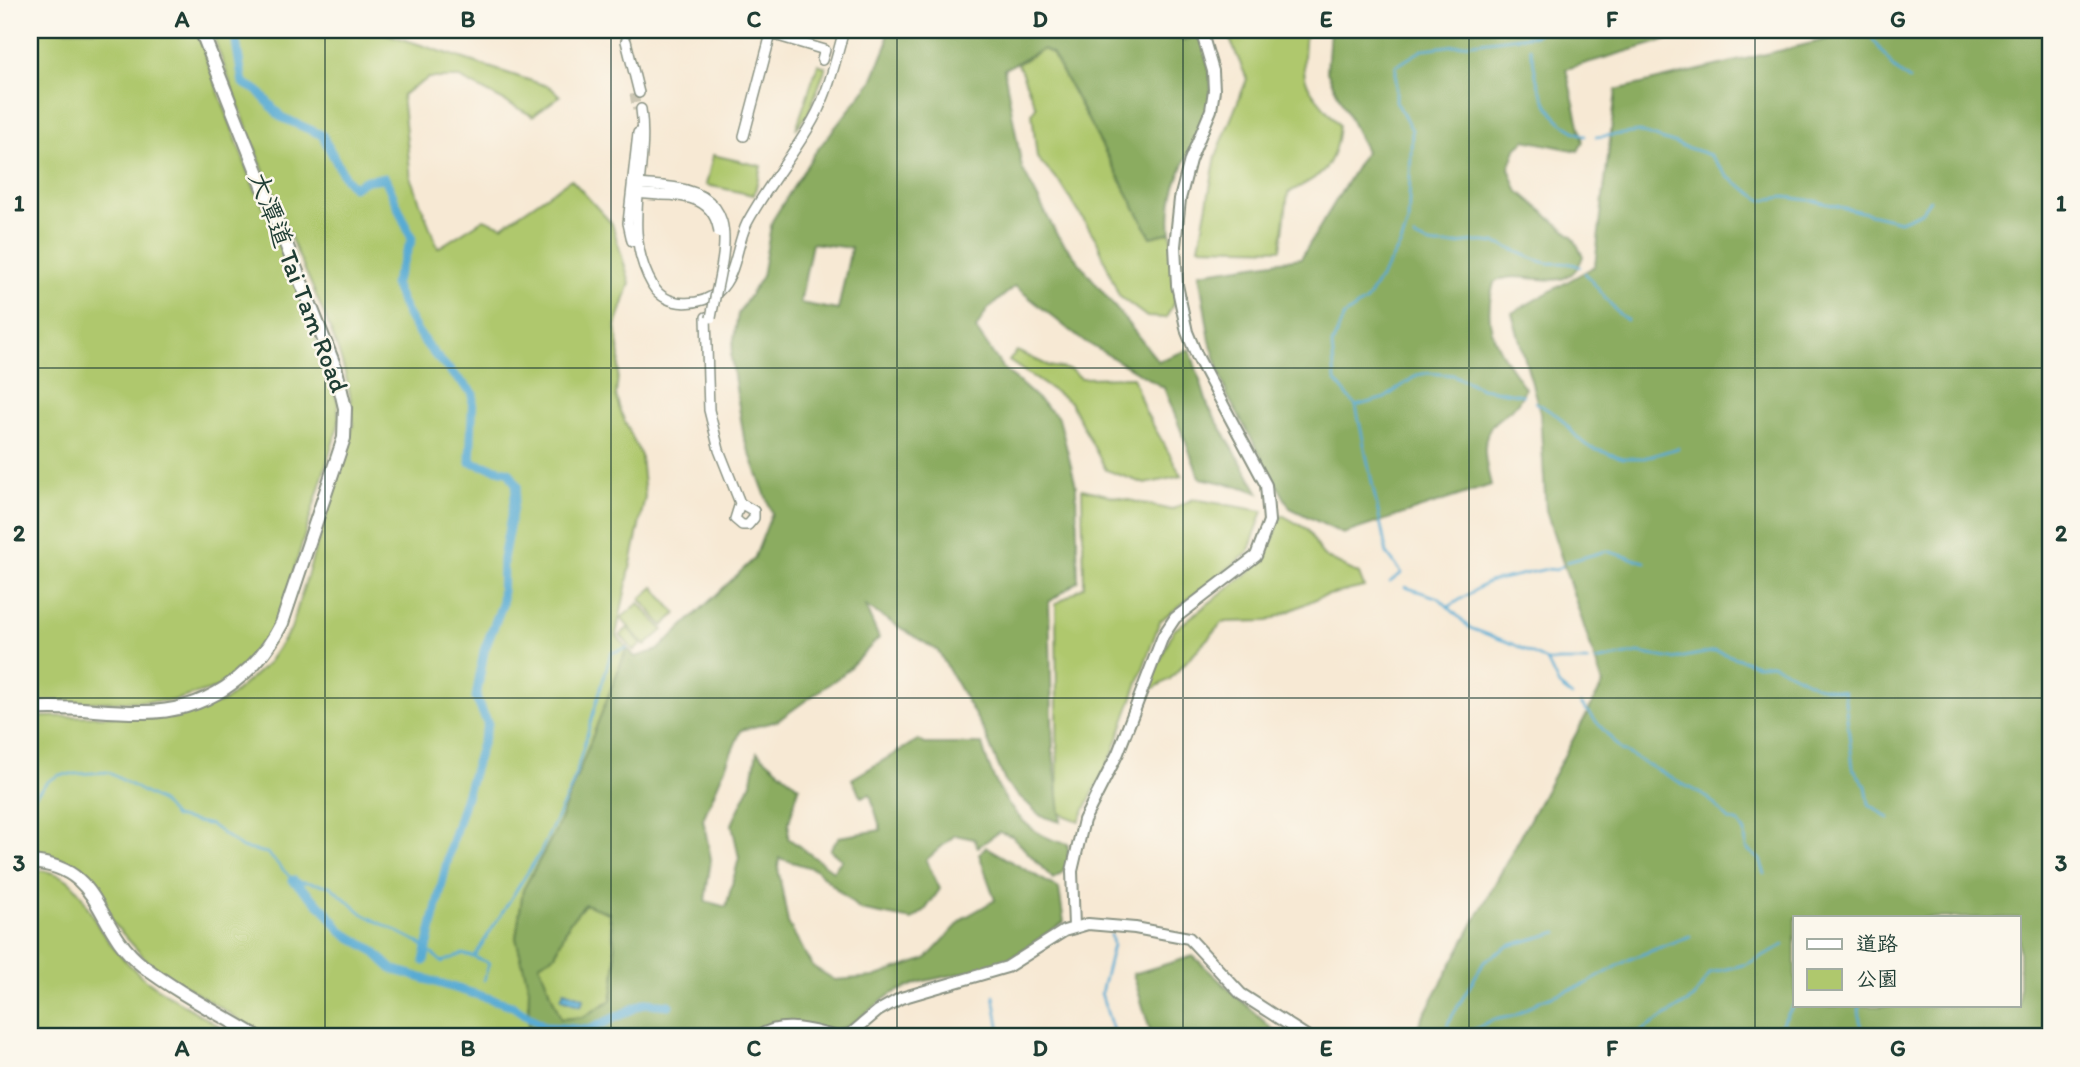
<svg xmlns="http://www.w3.org/2000/svg" width="2080" height="1067" font-family="Itim,'LXGW WenKai TC',sans-serif">
<style>
.green{fill:#afc86d;stroke:#678250;stroke-width:2}
.forest{fill:#8bac60;stroke:#55744a;stroke-width:2;fill-rule:evenodd}
.water{fill:#58abd3;stroke:#3c7484;stroke-width:2}
.lines{fill:none;stroke-linecap:round;stroke-linejoin:round}
.stream{stroke:#58abd3;stroke-width:2.5}
.canal{stroke:#58abd3;stroke-width:9}
.minor-tunnel{stroke:#ccc7b4;stroke-width:9;stroke-dasharray:9 4.5;stroke-linecap:butt}
.minor-casing{stroke:#8b9384;stroke-width:12}
.tertiary-casing{stroke:#8b9384;stroke-width:14}
.secondary-casing{stroke:#8b9384;stroke-width:16}
.minor{stroke:#fff;stroke-width:9}
.tertiary{stroke:#fff;stroke-width:10}
.secondary{stroke:#fff;stroke-width:12}
.minor-bridge-casing{stroke:#8b9384;stroke-width:12;stroke-linecap:butt}
.minor-bridge{stroke:#fff;stroke-width:9}
.grid{fill:none;stroke:#1f3d34;stroke-width:2;stroke-opacity:0.55}
.labels{text-anchor:middle;stroke-width:5;stroke-linejoin:round;paint-order:stroke}
.street-label{font-size:26px;fill:#1f3d34;stroke:#fbf7ec}
.neatline{fill:none;stroke:#1f3d34;stroke-width:2.5}
.grid-label{font-size:23px;text-anchor:middle;font-weight:bold;fill:#1f3d34}
</style>
<rect width="100%" height="100%" fill="#fbf7ec"/>
<filter id="ink" filterUnits="userSpaceOnUse"><feTurbulence type="fractalNoise" baseFrequency=".0143" numOctaves="2"/><feDisplacementMap in="SourceGraphic" scale="14" xChannelSelector="R" yChannelSelector="G"/><feConvolveMatrix kernelMatrix="1 2 1 2 8 2 1 2 1" color-interpolation-filters="sRGB"/></filter>
<filter id="wash" filterUnits="userSpaceOnUse"><feTurbulence type="fractalNoise" baseFrequency=".00686" numOctaves="4" result="noise"/><feDisplacementMap in="SourceGraphic" scale="28" xChannelSelector="R" yChannelSelector="G"/><feGaussianBlur stdDeviation="1.57" result="paint"/><feColorMatrix in="noise" values="0 0 0 0 0 0 0 0 0 0 0 0 0 0 0 0 0 1.4 0 .05"/><feComposite in="paint" operator="in"/></filter>
<g filter="url(#wash)">
<rect width="100%" height="100%" fill="#f7e9d4"/>
<!-- green -->
<g class="green">
<polygon points="30,30 196,30 253,185 288,256 338,403 339,423 278,622 255,655 218,688 171,701 30,703"/>
<path d="M211,30H375L550,87L560,96L533,116L460,78H429L402,95L411,179L438,248L484,219L502,226L571,179L612,224L630,283L616,326L620,357L616,395L620,411L641,456L645,497L616,635L627,648L556,830L523,890L516,938L529,988L528,1037H267L149,963L113,923L94,884L80,869L61,859L30,855V717L173,715L225,701L266,665L291,629L353,425C352,361 311,288 287,229C259,163 235,96 211,30Z"/>
<path d="M1226,30H1306C1301,88 1302,80 1339,125C1335,168 1324,174 1288,193L1281,249L1199,247L1216,156L1247,79Z"/>
<polygon points="1043,49 1052,53 1151,237 1171,232 1176,298 1166,318 1147,317 1119,296 1097,241 1061,184 1037,158 1032,113 1036,107 1018,64"/>
<polygon points="818,64 826,67 808,114 796,129"/>
<polygon points="713,155 761,166 754,195 706,185"/>
<polygon points="1017,351 1049,366 1071,370 1081,378 1133,377 1145,411 1182,476 1145,484 1106,470 1070,402 1009,361"/>
<polygon points="1082,489 1171,510 1193,499 1263,511 1248,553 1160,621 1112,755 1079,821 1058,813 1056,604 1084,586"/>
<polygon points="1282,515 1307,529 1323,556 1359,574 1364,587 1320,597 1268,621 1223,622 1170,679 1145,693 1173,631 1265,560"/>
<polygon points="654,587 676,614 663,626 640,599"/>
<polygon points="639,603 663,630 645,646 621,618"/>
<polygon points="628,628 642,644 634,651 620,635"/>
<path d="M30,869C81,873 78,895 102,932C112,947 125,961 138,973C162,994 194,1010 220,1027L218,1037H30Z"/>
<path d="M585,904L609,913C616,947 618,966 611,1000L583,1017L561,1019L539,964L555,955L569,923Z"/>
</g>
<!-- forest -->
<g class="forest">
<path d="M887,30H1172L1183,41L1199,33C1204,51 1211,68 1211,87C1210,138 1164,169 1171,232L1151,237L1052,53L1043,49L1004,69L1022,168L1057,235L1158,361L1190,349L1208,406L1259,493L1246,488L1200,478L1164,388L1079,338L1015,286L987,310L976,329L1002,367L1059,418L1076,486L1078,581L1049,602L1053,751L1061,822L1041,816L1006,784L984,731L938,651L865,606L879,638L843,674L777,721L741,730L703,819L711,859L705,901L726,907L739,858L732,824L752,781L757,752L799,787L789,822L788,838L833,871L842,860L830,850L839,837L881,830L870,794L861,797L852,779L918,740L925,744H982C994,789 1019,835 1068,844C1069,862 1069,870 1053,879L1012,836L999,832L978,847L974,839L955,835L926,860L940,889L925,910L912,920L860,910L815,869L779,858L778,868L788,923L812,966L835,980L874,977L926,959L964,918L995,900L979,854L986,847L1059,889L1064,922L1001,965L920,982L891,994L849,1026L822,1035C791,1016 777,1015 747,1037H528L529,988L516,938L523,890L556,830L627,648L635,657L658,650L754,559L772,513L744,438L731,357L738,314L762,276L772,221L814,154L872,81L887,45ZM812,243L851,248L838,310L800,303ZM585,904L609,913C616,947 618,965 611,1000L583,1017L561,1019L539,964L555,955L569,923Z"/>
<path d="M1330,30H1701L1566,69L1583,142L1578,151L1525,140L1517,147L1509,168L1517,190L1573,237L1583,256C1568,302 1522,264 1494,283C1480,329 1500,352 1525,388C1517,409 1511,408 1496,421C1478,437 1486,466 1491,485L1343,534L1290,508L1227,395L1210,341L1199,273L1301,258L1366,151L1327,72Z"/>
<path d="M1845,30H2050V1037H1412L1603,684L1546,511L1540,412L1512,313L1595,266L1616,90L1841,36ZM1795,918H2019V1006H1795Z"/>
<polygon points="1193,956 1281,1037 1152,1037 1133,974"/>
</g>
<!-- water -->
<polygon class="water" points="564,991 584,998 581,1006 561,999"/>
<g class="lines">
<!-- stream -->
<g class="stream">
<polyline points="1866,30 1895,69 1909,80"/>
<path d="M1530,48C1534,58 1534,70 1537,80C1546,109 1559,126 1585,136"/>
<polyline points="1596,137 1640,132 1710,155 1728,177 1762,200 1785,197 1815,201 1900,221 1921,212 1930,200"/>
<path d="M1414,237C1437,253 1462,240 1487,242C1508,243 1527,260 1548,263C1560,264 1569,261 1580,267"/>
<polyline points="1585,273 1618,313 1627,320"/>
<polyline points="1535,402 1558,416 1578,438 1591,448 1623,458 1644,458 1678,448"/>
<polyline points="1356,406 1385,398 1417,375 1428,373 1453,375 1481,388 1523,395"/>
<polyline points="1567,562 1606,551 1645,562"/>
<polyline points="1390,582 1402,573 1387,554 1356,406 1335,380 1332,345 1344,316 1366,301 1401,244 1408,223 1412,130 1396,101 1396,66 1424,49 1536,35 1543,30"/>
<polyline points="1405,587 1439,598 1470,628 1513,644 1547,661 1588,661"/>
<polyline points="1450,606 1488,582 1547,569 1556,570 1562,566"/>
<polyline points="1547,661 1559,686 1572,696"/>
<polyline points="1595,661 1638,653 1673,659 1716,651 1757,665 1773,664 1816,686 1844,692 1853,768 1866,786 1869,804 1889,818"/>
<polyline points="1581,704 1621,750 1708,798 1729,820 1739,823 1745,832 1746,848 1760,860 1765,874"/>
<polyline points="30,801 47,782 59,775 108,772 161,802 174,817 211,825 242,848 267,853 293,880 330,886 363,914 418,942 442,962 463,954 474,957"/>
<polyline points="1111,935 1113,945 1101,993 1115,1037"/>
<polyline points="484,980 489,963 474,957 540,853 572,786 611,653 627,648"/>
<polyline points="994,996 1001,1037"/>
<polyline points="1859,1006 1861,1037"/>
<polyline points="1446,1037 1448,1023 1484,962 1508,946 1558,932"/>
<polyline points="1450,1037 1468,1033 1492,1020 1514,1016 1541,1000 1586,984 1630,959 1690,936"/>
<polyline points="1632,1037 1694,998 1710,973 1747,964 1784,945"/>
<polyline points="1773,1037 1795,1003"/>
</g>
<!-- canal -->
<g class="canal">
<path d="M234,30L243,83L258,91L281,117L322,135L345,178L353,187L367,180L385,178L412,239L394,284C413,334 434,357 473,393L470,462L509,472L517,486L503,559L502,605L484,651L476,698L488,724L451,845L424,961"/>
<polyline points="293,880 325,910 342,932 371,949 392,969 511,1005 545,1027 589,1030 645,1003 669,1005"/>
</g>
</g>
</g>
<g filter="url(#ink)">
<g class="lines">
<!-- minor-tunnel -->
<polyline class="minor-tunnel" points="634,94 637,110"/>
<!-- minor casing -->
<g class="minor-casing">
<g id="minor">
<polyline points="771,34 825,50 822,60"/>
<polyline points="626,41 639,93"/>
<path d="M641,109C650,171 619,228 653,286C666,308 701,307 719,291C737,274 736,245 747,223C766,187 793,156 813,120C828,94 836,59 844,30"/>
<polyline points="744,136 772,30"/>
<polyline points="637,184 662,186"/>
<polyline points="634,193 660,195"/>
<polyline points="632,241 628,223 638,133"/>
<polyline points="706,317 709,410 719,450 740,503 735,519 742,525 748,525 754,518 754,511 740,503"/>
</g>
</g>
<!-- tertiary casing -->
<g class="tertiary-casing">
<g id="tertiary">
<polyline points="1074,927 1072,871 1084,820 1118,753 1163,636 1175,618 1256,556 1269,521 1266,485 1197,356 1187,332 1177,285 1175,246 1180,199 1190,160 1211,110 1214,90 1213,71 1201,30"/>
<polyline points="847,1037 878,1011 901,998 1007,967 1064,931 1088,924 1135,928 1189,938 1241,994 1308,1037"/>
</g>
</g>
<!-- secondary casing -->
<g class="secondary-casing">
<g id="secondary">
<path d="M30,709C67,705 106,713 144,712C204,712 255,677 282,623L344,438L345,408L336,370L201,30"/>
<path d="M30,862C105,867 92,926 143,966C178,993 220,1014 258,1037"/>
<path d="M759,1037C783,1022 808,1031 834,1037"/>
</g>
</g>
<!-- minor -->
<use href="#minor" class="minor"/>
<!-- tertiary -->
<use href="#tertiary" class="tertiary"/>
<!-- secondary -->
<use href="#secondary" class="secondary"/>
<!-- minor-bridge casing -->
<g class="minor-bridge-casing">
<g id="minor-bridge">
<path d="M662,186C750,192 722,256 711,318"/>
<path d="M660,195C688,195 715,199 719,233"/>
</g>
</g>
<!-- minor-bridge -->
<use href="#minor-bridge" class="minor-bridge"/>
</g>
</g>
<!-- grid -->
<path class="grid" d="M325,30V1037M611,30V1037M897,30V1037M1183,30V1037M1469,30V1037M1755,30V1037M30,368H2050M30,698H2050"/>
<g class="labels">
<!-- street labels -->
<g class="street-label">
<text transform="translate(299 282) rotate(69)" y="9">大潭道 Tai Tam Road</text>
</g>
</g>
<!-- margin -->
<rect width="2080" height="1067" fill="none" stroke="#fbf7ec" stroke-width="77"/>
<!-- legend -->
<rect x="1793" y="916" width="228" height="91" fill="#fbf7ec" stroke="#a3ada2" stroke-width="2"/>
<rect x="1807" y="939" width="35" height="10" fill="#ffffff" stroke="#a3ada2" stroke-width="2"/>
<text x="1856" y="951" font-size="21" fill="#1f3d34">道路</text>
<rect x="1807" y="969" width="35" height="21" fill="#afc86d" stroke="#a3ada2" stroke-width="2"/>
<text x="1856" y="986" font-size="21" fill="#1f3d34">公園</text>
<rect x="38" y="38" width="2004" height="990" class="neatline"/>
<g class="grid-label">
<text x="182" y="27">A</text>
<text x="468" y="27">B</text>
<text x="754" y="27">C</text>
<text x="1040" y="27">D</text>
<text x="1326" y="27">E</text>
<text x="1612" y="27">F</text>
<text x="1898" y="27">G</text>
<text x="19" y="211">1</text>
<text x="2061" y="211">1</text>
<text x="19" y="541">2</text>
<text x="2061" y="541">2</text>
<text x="19" y="871">3</text>
<text x="2061" y="871">3</text>
<text x="182" y="1056">A</text>
<text x="468" y="1056">B</text>
<text x="754" y="1056">C</text>
<text x="1040" y="1056">D</text>
<text x="1326" y="1056">E</text>
<text x="1612" y="1056">F</text>
<text x="1898" y="1056">G</text>
</g>
</svg>
